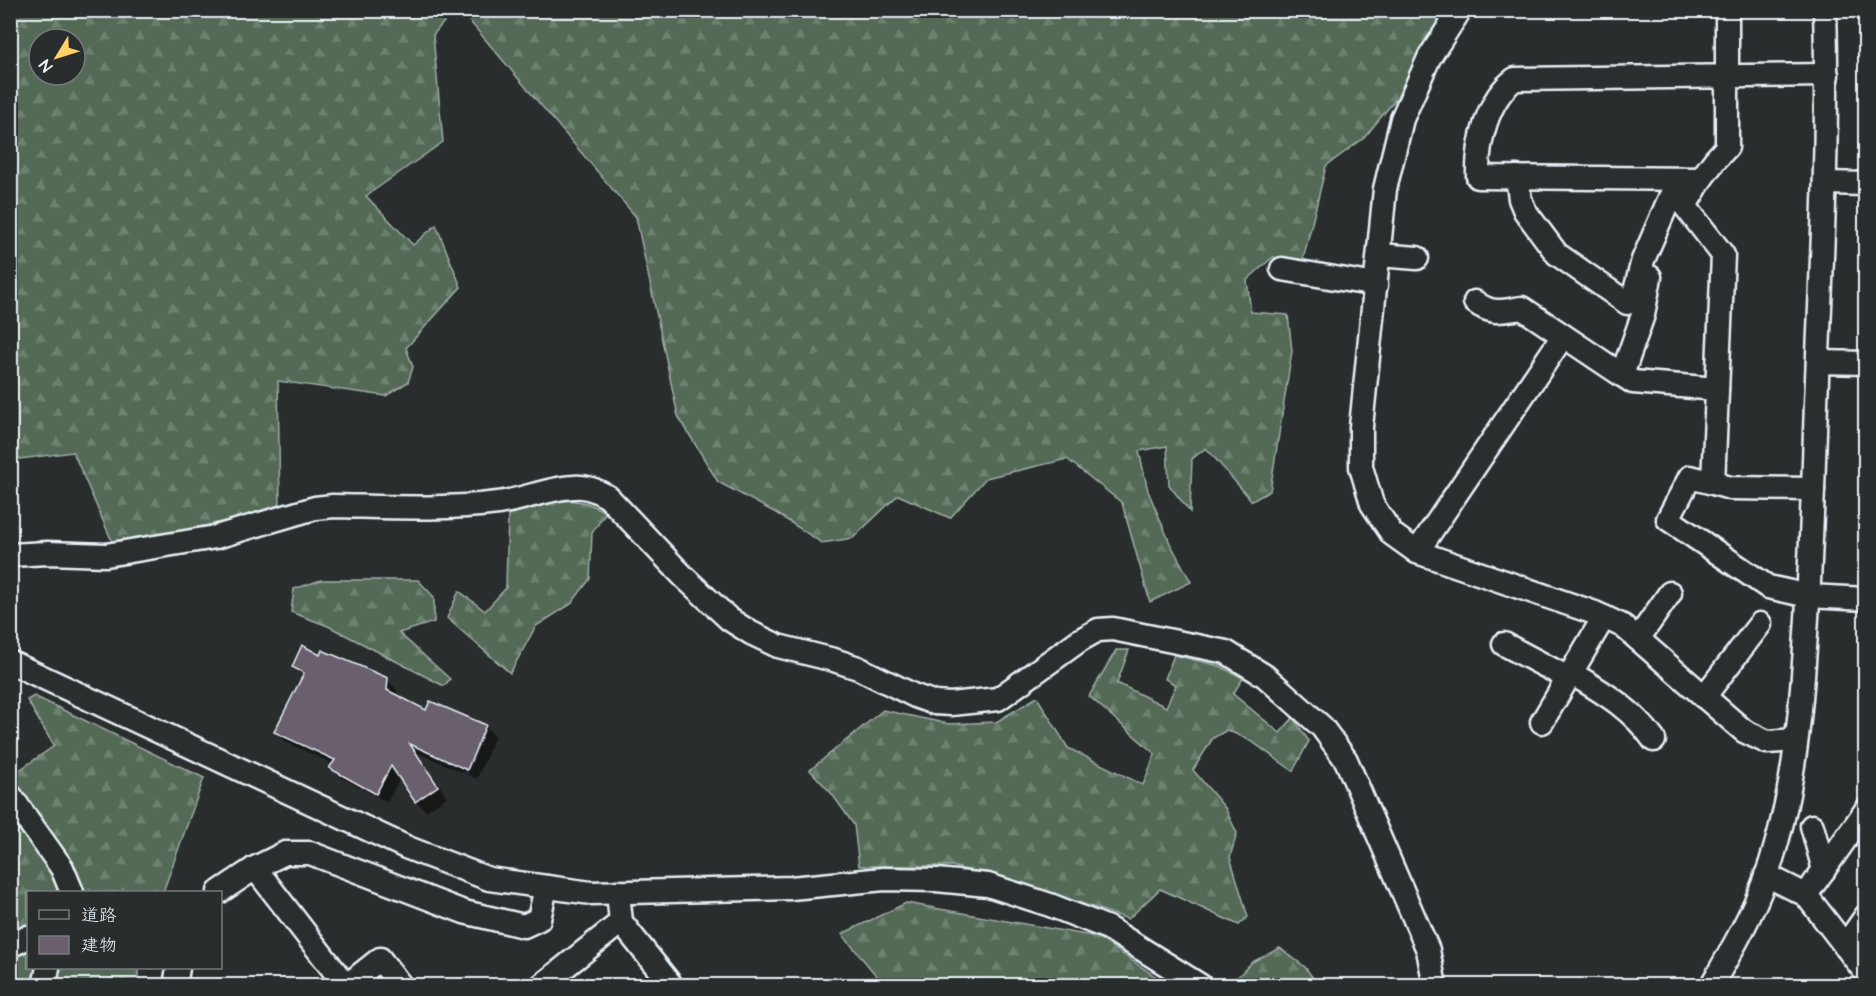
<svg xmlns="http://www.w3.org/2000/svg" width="1876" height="996" font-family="'Architects Daughter','Klee One',sans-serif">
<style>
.forest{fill:url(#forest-firs);stroke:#9eaea8;stroke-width:1.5;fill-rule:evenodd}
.shadow{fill:#0007}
.building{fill:#6b5f6d;stroke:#e8f1f8;stroke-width:1.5}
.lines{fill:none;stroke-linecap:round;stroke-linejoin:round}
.minor-casing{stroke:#e8f1f8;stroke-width:27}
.minor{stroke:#2a2d2e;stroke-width:22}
</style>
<defs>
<pattern id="forest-firs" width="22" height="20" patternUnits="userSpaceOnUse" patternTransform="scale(1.5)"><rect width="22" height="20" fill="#546b57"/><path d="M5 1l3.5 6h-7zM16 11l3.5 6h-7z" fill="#6d8170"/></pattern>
</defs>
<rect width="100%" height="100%" fill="#2a2d2e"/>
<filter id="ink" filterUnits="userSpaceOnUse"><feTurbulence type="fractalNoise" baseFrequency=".0167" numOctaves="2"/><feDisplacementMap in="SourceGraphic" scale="12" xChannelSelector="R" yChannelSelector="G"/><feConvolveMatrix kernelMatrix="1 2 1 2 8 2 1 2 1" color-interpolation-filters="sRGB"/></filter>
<g filter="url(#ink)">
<!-- forest -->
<g class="forest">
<path d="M10,11H453L433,35L443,142L366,196L413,245L436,225L461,287L406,348L413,367L408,382L386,396L278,381L280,509L114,546L73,452L20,459L10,439ZM39,39H75V75H39Z"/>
<polygon points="461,11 1447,11 1399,95 1364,138 1326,166 1302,264 1273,257 1247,280 1251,312 1288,315 1292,351 1270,491 1252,501 1206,448 1192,459 1190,512 1169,485 1167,446 1139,451 1148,491 1170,543 1191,582 1150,602 1122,503 1067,459 986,478 950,518 898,495 853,538 822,543 776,513 718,482 678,416 636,217"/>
<polygon points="569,500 587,503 606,512 592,533 590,579 571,604 536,626 510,673 447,618 459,591 485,611 506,588 508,513 520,507"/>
<polygon points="321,580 418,580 434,597 434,622 399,633 450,679 444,686 328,626 291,612 294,589"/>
<polygon points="1116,650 1129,650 1117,683 1166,707 1176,685 1165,679 1174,655 1220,666 1243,678 1233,694 1280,733 1293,718 1309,741 1293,771 1251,741 1227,730 1213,738 1193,770 1225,808 1237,833 1230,857 1248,917 1239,925 1160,889 1128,919 1042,890 952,866 859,866 854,825 832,794 810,770 883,710 949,724 996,722 1037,697 1068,748 1143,785 1155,754 1089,696"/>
<polygon points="34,696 204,778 163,892 28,892 28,968 138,968 138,985 11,986 11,776 54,746 27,700"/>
<polygon points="906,903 1097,937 1168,985 884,985 842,934"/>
<polygon points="1280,948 1305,967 1318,985 1231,984 1252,962"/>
</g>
<!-- shadow -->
<polygon class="shadow" points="321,657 387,679 397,690 397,696 426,712 485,726 495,736 477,779 467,774 486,729 483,729 464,773 416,752 447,797 426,811 416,801 400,778 387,802 341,778 331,768 334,764 285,742 275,732 303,676 294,667"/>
<!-- building -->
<polygon class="building" points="302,645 320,655 322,650 388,678 387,690 426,710 430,701 486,725 467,770 410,744 438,786 415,802 391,766 376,794 329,768 335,760 274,732 304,673 292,667"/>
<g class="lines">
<!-- minor casing -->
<g class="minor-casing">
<g id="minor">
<polyline points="1460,10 1429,58 1402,119 1385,189 1361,427 1361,467 1372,504 1392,534 1417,552 1595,613 1623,626 1744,731 1767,742 1796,740"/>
<path d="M1727,10V147L1715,160L1701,179L1478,177C1477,144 1487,99 1515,79L1827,75"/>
<polyline points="1517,177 1520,199 1525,211 1557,254 1627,303 1634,295 1643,260 1678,179"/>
<polyline points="1701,179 1685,206 1723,255 1713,483 1730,488 1813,489"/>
<polyline points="1825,183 1866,184"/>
<polyline points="1379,255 1417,258"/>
<polyline points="1282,269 1376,285"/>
<polyline points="1650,277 1643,315 1622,375 1633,382 1717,389"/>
<path d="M1475,302C1492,315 1501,311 1522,308L1622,375"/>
<polyline points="1818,362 1866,363"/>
<polyline points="1713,483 1690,477 1668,519 1768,587 1809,596 1866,599"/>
<polyline points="1417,552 1563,336"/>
<path d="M10,555L48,553L106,555L216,537L315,508L333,506C388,507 443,510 498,503C523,500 548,488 574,487C587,486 596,490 608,497L684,577L729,619L751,633L778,646L834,660L858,668L915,696L935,703L951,704L998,699L1080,640L1098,630L1113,629L1226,652L1265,676L1322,727L1346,760L1428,950L1435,986"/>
<polyline points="1638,639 1670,593"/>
<polyline points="1504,644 1568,678"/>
<polyline points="10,662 408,848 489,879 591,893 791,888 884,879 936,880 988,885 1050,905 1108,928 1201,986"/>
<path d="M1571,673C1604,693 1631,708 1654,740"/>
<polyline points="1704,697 1760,624"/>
<polyline points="1542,722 1604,617"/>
<polyline points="10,795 62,868 72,892"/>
<polyline points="1812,826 1824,870"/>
<polyline points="255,868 285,853 310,853 464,912 524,926 539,919 546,887"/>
<polyline points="1766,875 1806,895 1866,973"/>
<polyline points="219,892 255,868 346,986"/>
<polyline points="1806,895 1866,810"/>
<polyline points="621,922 672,986"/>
<polyline points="10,946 28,937"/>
<polyline points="1845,946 1866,916"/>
<polyline points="44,986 48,968"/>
<polyline points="175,986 178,968"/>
<polyline points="346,986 380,959 401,986"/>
<polyline points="541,986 621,922 618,892"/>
<path d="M1711,986C1732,950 1753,913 1767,874C1792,802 1800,724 1805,648C1811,567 1813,486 1816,404C1821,273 1829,142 1825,10"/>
</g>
</g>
<!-- minor -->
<use href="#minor" class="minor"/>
</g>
</g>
<!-- margin -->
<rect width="1876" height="996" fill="none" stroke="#2a2d2e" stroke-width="36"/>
<rect x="18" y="18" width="1840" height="960" fill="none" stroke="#e8f1f8" stroke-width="2" filter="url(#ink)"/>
<!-- legend -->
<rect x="27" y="891" width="195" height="78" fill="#2a2d2e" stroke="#767b7f" stroke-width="1.5"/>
<rect x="39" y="910" width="30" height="9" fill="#2a2d2e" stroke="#767b7f" stroke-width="1.5"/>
<text x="81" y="921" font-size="18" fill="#e8f1f8">道路</text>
<rect x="39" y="936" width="30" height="18" fill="#6b5f6d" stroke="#767b7f" stroke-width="1.5"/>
<text x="81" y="951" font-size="18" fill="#e8f1f8">建物</text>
<!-- north arrow -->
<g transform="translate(57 57) rotate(232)"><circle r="28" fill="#2a2d2e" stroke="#767b7f" stroke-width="1.5"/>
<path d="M0-4.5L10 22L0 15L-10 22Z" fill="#ffd166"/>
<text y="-9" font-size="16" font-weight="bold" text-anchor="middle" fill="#e8f1f8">N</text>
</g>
</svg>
